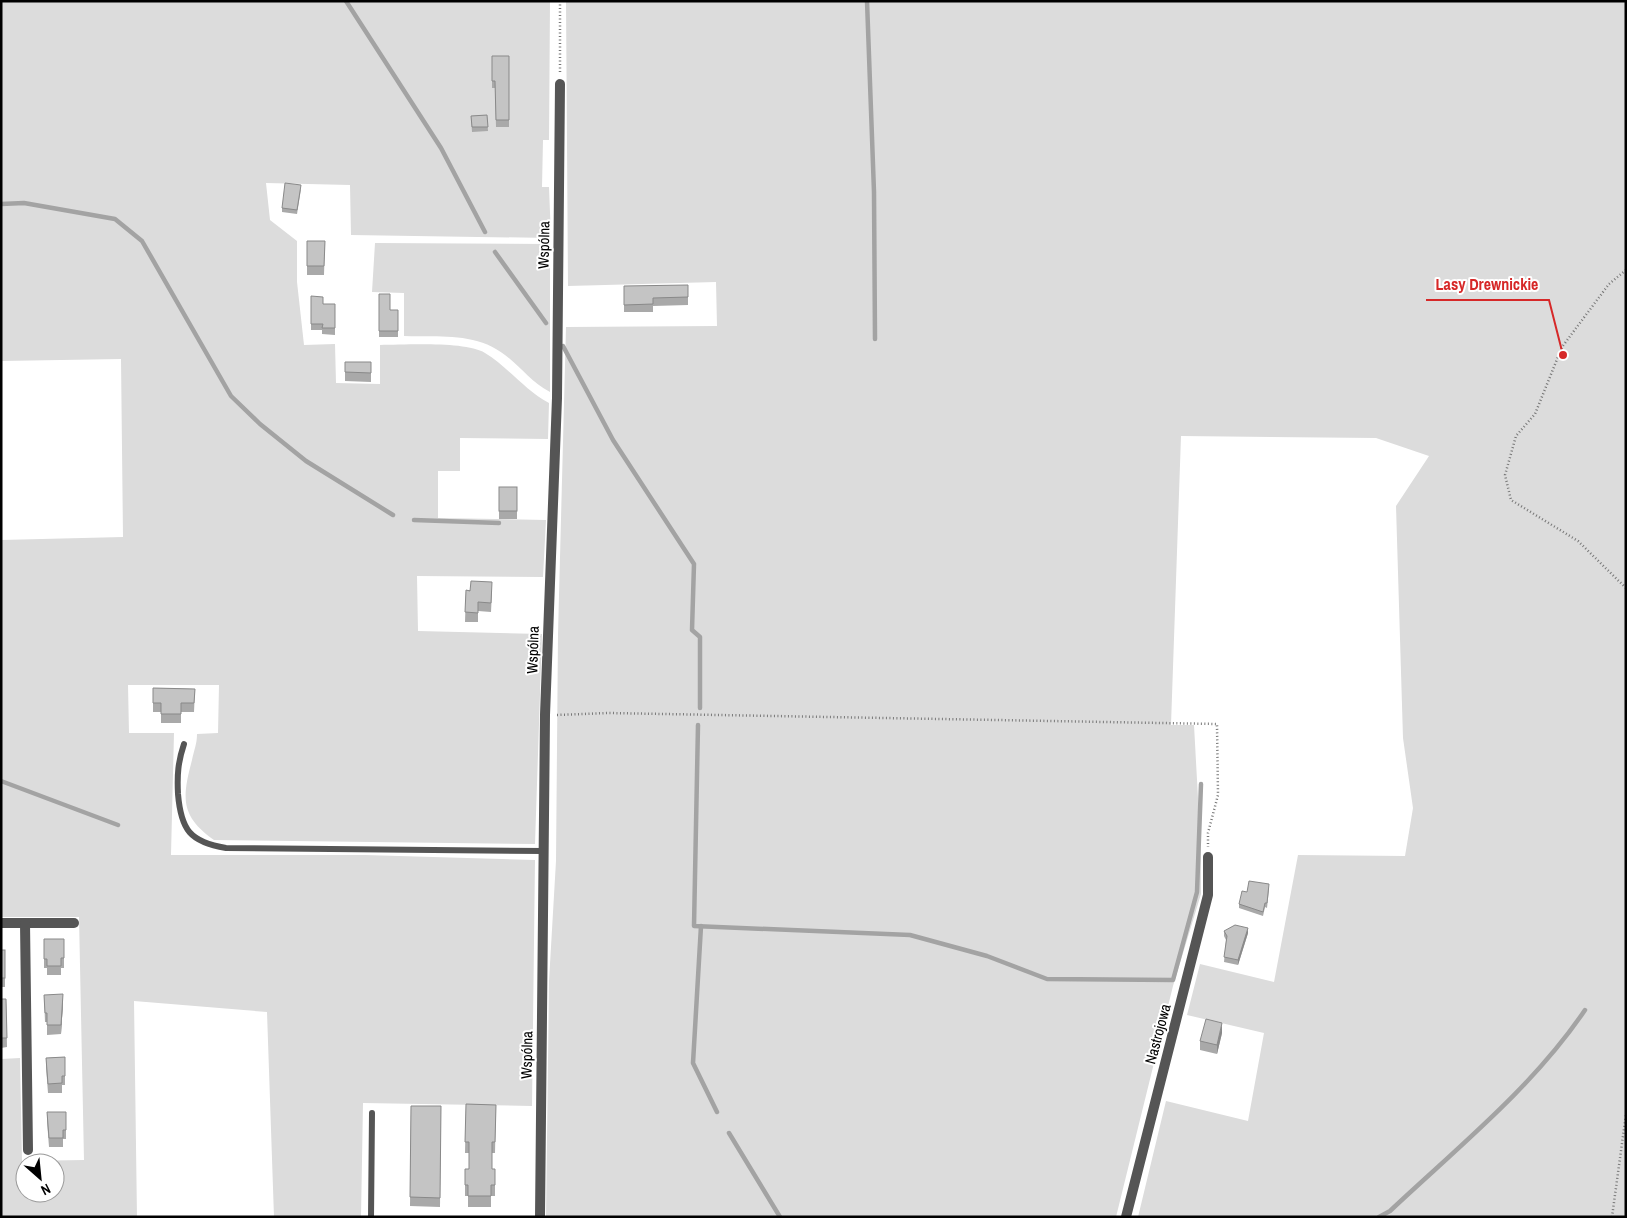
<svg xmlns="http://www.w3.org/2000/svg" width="1627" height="1218" font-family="'Archivo Narrow',sans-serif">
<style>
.green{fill:#dcdcdc;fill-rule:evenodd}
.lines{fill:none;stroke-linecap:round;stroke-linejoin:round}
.stream{stroke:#a3a3a3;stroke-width:4.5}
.path{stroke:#777;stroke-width:2.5;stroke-dasharray:1 2.5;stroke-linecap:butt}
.lane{stroke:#555;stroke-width:6}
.street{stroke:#555;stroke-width:10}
.wall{fill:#a9a9a9}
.shaded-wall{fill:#898989}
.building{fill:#c4c4c4;stroke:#898989}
.labels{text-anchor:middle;stroke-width:4;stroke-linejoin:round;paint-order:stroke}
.street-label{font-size:15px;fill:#000;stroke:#fff}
.leader{fill:none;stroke:#d62828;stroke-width:2}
.callout-dot{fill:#d62828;stroke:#fff;stroke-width:2}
.callout-label{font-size:16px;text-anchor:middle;font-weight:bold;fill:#d62828;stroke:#fff;stroke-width:4;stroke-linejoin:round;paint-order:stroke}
</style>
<rect width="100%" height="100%" fill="#fff"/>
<!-- green -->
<g class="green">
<path d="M1,1H550L549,140H543L542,187H549L551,238L351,235L350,185L266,183L270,220L297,241V282L304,345L335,344L336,383L380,384V345C405,345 465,341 485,353C508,367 525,390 549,403L548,439L460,438V471H438V518L546,520L543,577L417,576L418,631L542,634L535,844L214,840C180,816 182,798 192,760C194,750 197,744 197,734L218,733L219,685H128L129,733H174L171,855H365L535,860L532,1106L363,1103L361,1217H274L267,1012L134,1001L137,1217H1V1059L20,1058L22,1161L84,1160L79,917H1V540L123,537L121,359L1,361ZM25,1163H55V1193H25Z"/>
<polygon points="566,1 1626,1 1626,1217 1138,1217 1166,1101 1248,1121 1264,1033 1187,1015 1200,964 1274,982 1298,855 1405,856 1413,808 1403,738 1396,506 1429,456 1376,438 1181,436 1171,725 1194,725 1201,853 1201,894 1173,986 1116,1217 546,1217 549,981 556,861 558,634 566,327 717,326 716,282 568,286"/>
<path d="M375,243L550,244V392C531,382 521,367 505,355C477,332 437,337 404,336V293L372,292Z"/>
</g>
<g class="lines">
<!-- stream -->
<g class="stream">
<polyline points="346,1 441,148 485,232"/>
<polyline points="867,1 874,192 875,339"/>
<polyline points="1,204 24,203 115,219 142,241 231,396 260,424 306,461 393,515"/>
<polyline points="495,252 546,323"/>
<polyline points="563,346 613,440 694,564 692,630 700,637 700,708"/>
<polyline points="414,520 499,523"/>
<polyline points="698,725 694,926 910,935 987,956 1047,979 1173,980 1197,892 1201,784"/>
<polyline points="1,781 118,825"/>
<polyline points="701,926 693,1063 717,1112"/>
<polyline points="729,1133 780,1217"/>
<path d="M1379,1217L1390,1211C1457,1148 1533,1087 1585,1010"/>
</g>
<!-- path -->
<g class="path">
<polyline points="560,72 560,1"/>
<polyline points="1626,270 1609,284 1562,347 1535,414 1516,436 1505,475 1511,500 1578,541 1626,588"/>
<polyline points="557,715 608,713 1217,724 1218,795 1208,833 1208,847"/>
<polyline points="1612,1217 1626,1114"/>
</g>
<!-- lane -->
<g class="lane">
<path d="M184,744C178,762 177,775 178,794C181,830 190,842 226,848L544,851"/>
<polyline points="371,1217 372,1113"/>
</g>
<!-- street -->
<g class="street">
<polyline points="1,923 74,923"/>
<polyline points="25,923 28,1150"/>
<polyline points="540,1217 545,715 557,398 560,84"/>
<polyline points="1126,1217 1208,895 1208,857"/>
</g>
</g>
<!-- wall -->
<g class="wall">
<polygon points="492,56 509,56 509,127 496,127 495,88 492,88"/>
<polygon points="487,115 488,131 472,132 471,116"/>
<polygon points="301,189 297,214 282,212 282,208"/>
<polygon points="307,241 325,241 324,275 307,275"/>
<polygon points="624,286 688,297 688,305 653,306 653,312 624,312"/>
<polygon points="379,294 390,310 398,310 398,337 379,337"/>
<polygon points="311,296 323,304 335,304 335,335 322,334 322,330 311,330"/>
<polygon points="345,362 371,362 371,382 345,381"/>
<rect x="499" y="487" width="18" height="32"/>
<polygon points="466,590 492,591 491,612 478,611 478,622 465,622"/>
<polygon points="153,688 195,689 194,712 181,712 181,723 161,723 161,712 153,712"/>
<polygon points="1269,889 1267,908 1265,907 1263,916 1239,908 1239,904 1247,892"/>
<polygon points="1224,931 1248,933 1238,965 1224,962 1226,940 1224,936"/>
<polygon points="44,939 64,939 64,968 61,968 61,975 47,975 47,968 44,968"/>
<rect x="1" y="950" width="4" height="37"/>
<polygon points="44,995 63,1003 61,1034 47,1035 47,1022 45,1022"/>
<polygon points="1,999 6,999 7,1047 1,1048"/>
<polygon points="1222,1033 1217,1054 1200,1050 1200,1041"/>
<polygon points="65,1057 65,1085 62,1085 62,1093 48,1093 46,1067 46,1058"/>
<polygon points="466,1104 496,1105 495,1153 492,1153 492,1169 495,1169 495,1196 491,1196 491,1207 468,1207 468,1196 465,1196 465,1169 469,1169 469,1153 465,1153"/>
<polygon points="411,1106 441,1106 440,1207 410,1206"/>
<polygon points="47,1112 66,1112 66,1139 63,1139 63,1147 49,1147 47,1121"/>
</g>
<!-- shaded-wall -->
<g class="shaded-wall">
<polygon points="1248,928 1248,933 1238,965 1238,960"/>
<polygon points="63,994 63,1003 61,1034 61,1025"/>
<polygon points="1222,1023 1222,1033 1217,1054 1217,1045"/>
</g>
<!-- building -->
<g class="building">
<polygon points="492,56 509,56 509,120 496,120 495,81 492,81"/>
<polygon points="487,115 488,127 472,127 471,116"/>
<polygon points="285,183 301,185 297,210 282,208"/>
<polygon points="307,241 325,241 324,266 307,266"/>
<polygon points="688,285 688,297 653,298 653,304 624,305 624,286"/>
<polygon points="379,294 390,294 390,310 398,310 398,331 379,331"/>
<polygon points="311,296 323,297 323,304 335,304 335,328 322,328 323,324 311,324"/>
<polygon points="345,362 371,362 371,373 345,372"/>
<rect x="499" y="487" width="18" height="24"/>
<polygon points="471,581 492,582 491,603 478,602 478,613 465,612 466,590 470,591"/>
<polygon points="153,688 195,689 194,703 181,703 181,714 161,714 161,703 153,703"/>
<polygon points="1249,881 1269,884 1267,903 1265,903 1263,912 1239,904 1242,891 1247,892"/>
<polygon points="1235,925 1248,928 1238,960 1224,957 1227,936 1224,931"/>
<polygon points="44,939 64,939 64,958 61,958 61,966 47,966 47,959 44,959"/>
<rect x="1" y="950" width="4" height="28"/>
<polygon points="63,994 61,1025 47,1025 47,1013 45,1013 44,995"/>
<polygon points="1,999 6,999 7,1038 1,1038"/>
<polygon points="1206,1019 1222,1023 1217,1045 1200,1041"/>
<polygon points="65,1057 65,1076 62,1076 62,1083 48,1084 46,1058"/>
<polygon points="466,1104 496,1105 495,1142 492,1142 492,1169 495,1169 495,1185 491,1185 491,1196 468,1196 468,1185 465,1185 465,1169 469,1169 469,1142 465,1142"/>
<polygon points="411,1106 441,1106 440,1198 410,1197"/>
<polygon points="47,1112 66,1112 66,1130 63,1130 63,1138 49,1138"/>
</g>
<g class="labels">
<!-- street labels -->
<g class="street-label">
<text transform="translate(544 245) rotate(-89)" y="5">Wspólna</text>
<text transform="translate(533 650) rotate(-88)" y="5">Wspólna</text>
<text transform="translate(1158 1034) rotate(-75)" y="5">Nastrojowa</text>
<text transform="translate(527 1055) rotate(-89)" y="5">Wspólna</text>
</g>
</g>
<!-- callouts -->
<path class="leader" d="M1563 355L1549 300H1426"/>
<circle class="callout-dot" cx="1563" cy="355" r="5"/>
<g class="callout-label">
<text x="1487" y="290">Lasy Drewnickie</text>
</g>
<!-- border -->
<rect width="1627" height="1218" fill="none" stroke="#000000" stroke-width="5"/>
<!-- north arrow -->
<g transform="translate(40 1178) rotate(153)"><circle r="24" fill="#ffffff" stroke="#999999"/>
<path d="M0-4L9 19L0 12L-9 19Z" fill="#000000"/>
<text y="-8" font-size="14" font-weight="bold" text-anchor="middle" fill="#000000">N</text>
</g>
</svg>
